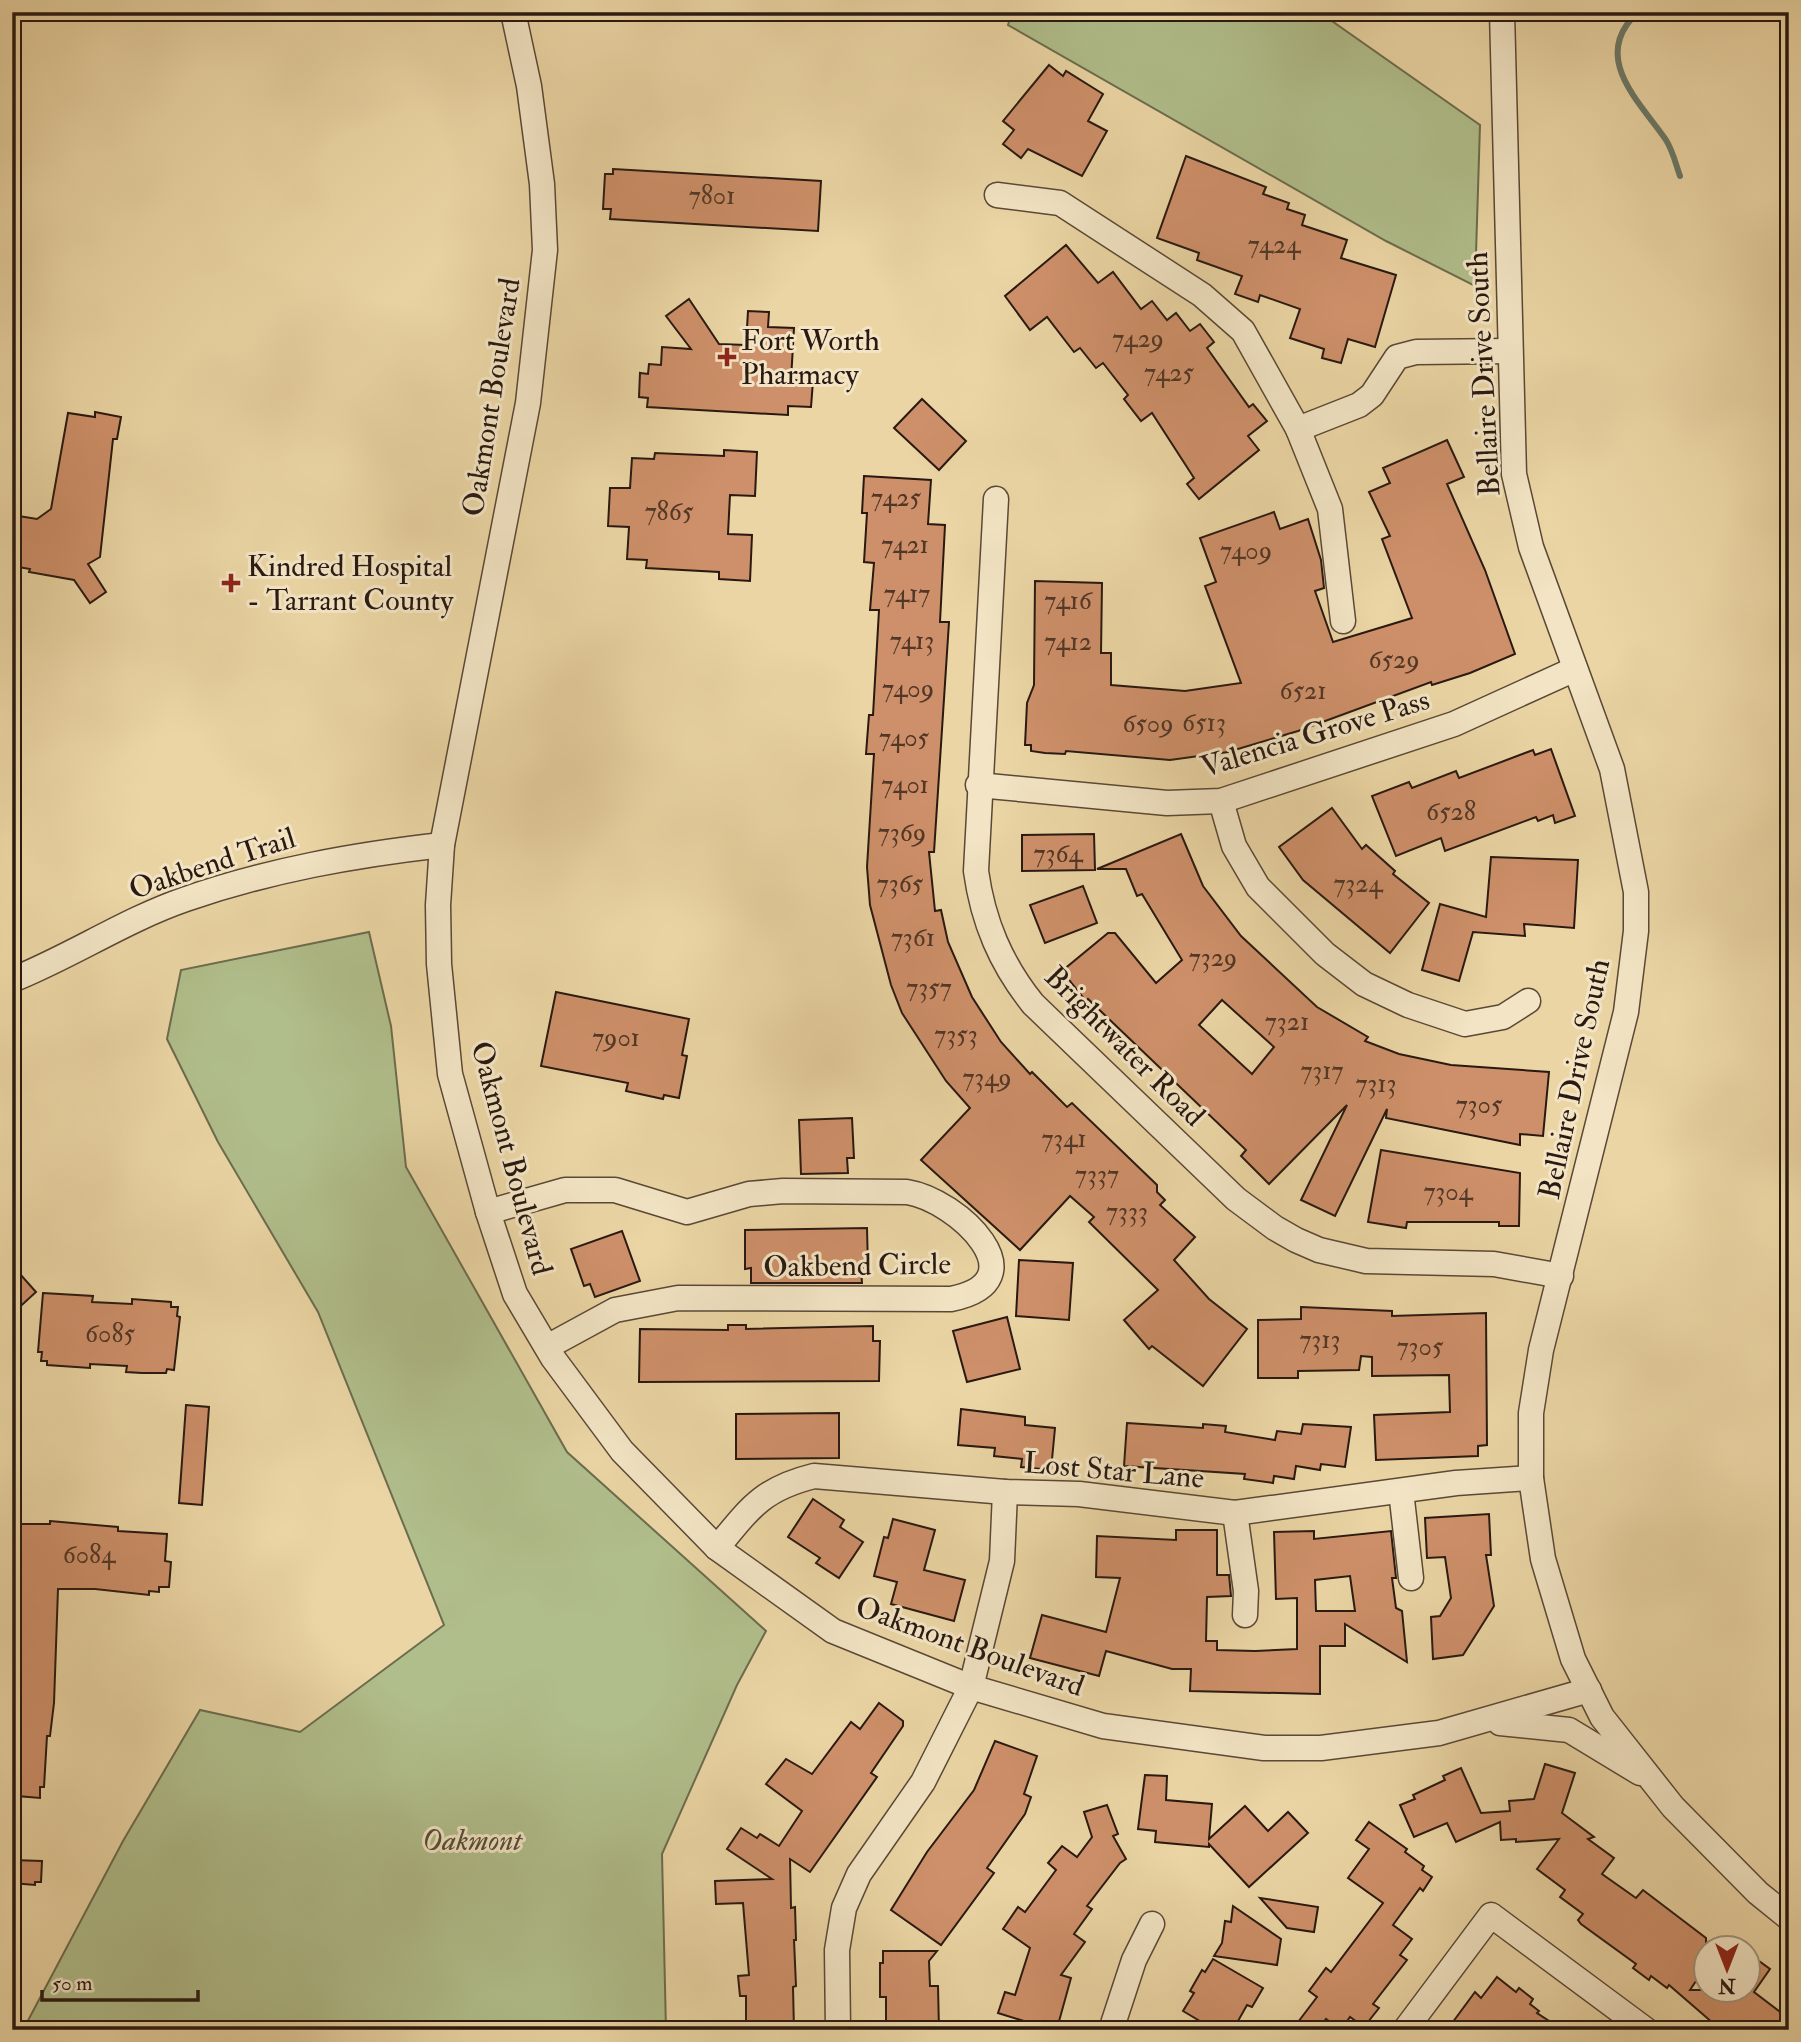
<svg xmlns="http://www.w3.org/2000/svg" width="1801" height="2042" font-family="'IM FELL Double Pica',serif">
<style>
.green{fill:#b0be8b;stroke:#6c6c4e;stroke-width:2}
.lines{fill:none;stroke-linecap:round;stroke-linejoin:round}
.stream{stroke:#6c7968;stroke-width:6}
.building{fill:#ce906a;stroke:#291911;stroke-width:2;fill-rule:evenodd}
.minor-casing{stroke:#5a4836;stroke-width:27}
.minor{stroke:#f2e4c4;stroke-width:24}
.poi-dot{fill:#8f2418;stroke:#f2e4c4;stroke-width:2.5}
.labels{text-anchor:middle;stroke-width:6;stroke-linejoin:round;paint-order:stroke}
.number-label{font-size:26px;fill:#523727}
.poi-label{font-size:30px;fill:#291911;stroke:#f2e4c4;text-anchor:start}
.street-label{font-size:30px;fill:#291911;stroke:#f2e4c4}
.park-label{font-size:30px;font-style:italic;fill:#524b36;stroke:#f2e4c4}
</style>
<rect width="100%" height="100%" fill="#ebd5a4"/>
<filter id="stains"><feTurbulence type="fractalNoise" baseFrequency=".00286" numOctaves="4"/><feColorMatrix values="0 0 0 0 .2 0 0 0 0 .09 0 0 0 0 .02 0 0 0 .5 -.17"/></filter>
<radialGradient id="worn" r=".72"><stop offset=".6" stop-color="#630" stop-opacity="0"/><stop offset="1" stop-color="#630" stop-opacity=".3"/></radialGradient>
<!-- green -->
<g class="green">
<polygon points="1012,12 1319,12 1480,125 1475,286 1386,241 1008,25"/>
<polygon points="369,932 391,1026 406,1167 567,1452 766,1631 737,1685 662,1854 666,2030 23,2030 123,1841 200,1710 300,1732 444,1625 318,1312 218,1142 167,1039 181,970"/>
</g>
<g class="lines">
<!-- stream -->
<path class="stream" d="M1638,12C1589,57 1640,102 1666,140C1673,151 1676,165 1680,176"/>
</g>
<!-- building -->
<g class="building">
<polygon points="1049,65 1063,76 1066,71 1103,94 1088,121 1107,131 1082,176 1028,149 1021,158 1003,144 1014,130 1003,121"/>
<polygon points="1186,156 1266,187 1263,194 1289,203 1287,209 1305,215 1302,225 1347,240 1341,258 1396,275 1375,347 1348,339 1341,363 1322,358 1324,349 1290,338 1300,309 1260,295 1258,302 1235,294 1242,276 1197,260 1199,253 1157,238"/>
<polygon points="613,169 821,181 818,231 610,219 611,209 603,209 605,174 613,174"/>
<polygon points="1066,245 1098,283 1113,272 1141,309 1152,301 1167,320 1176,313 1190,331 1200,324 1214,342 1207,348 1249,407 1253,404 1267,421 1248,436 1259,450 1199,499 1187,484 1194,478 1152,413 1141,421 1124,399 1128,395 1103,363 1096,368 1080,348 1074,352 1047,317 1030,330 1005,296"/>
<polygon points="689,299 719,344 746,345 748,311 769,312 768,327 794,328 791,380 813,381 811,407 788,406 788,415 647,407 648,398 639,397 640,373 648,374 649,364 661,365 662,347 691,349 666,316"/>
<polygon points="922,399 966,441 939,470 894,428"/>
<polygon points="95,412 121,417 117,439 113,439 100,557 88,564 106,592 90,603 74,580 29,572 30,569 12,566 12,515 37,519 51,509 68,413 95,417"/>
<polygon points="1447,440 1464,477 1447,484 1485,570 1515,654 1470,673 1432,685 1431,682 1298,731 1228,752 1170,760 1066,751 1065,754 1045,753 1031,751 1031,745 1025,745 1027,703 1034,685 1035,581 1102,583 1101,653 1111,653 1111,685 1185,691 1241,683 1205,586 1216,582 1200,538 1274,512 1280,529 1308,519 1321,560 1324,588 1315,591 1333,642 1412,618 1382,539 1390,536 1369,492 1390,483 1383,468"/>
<polygon points="724,450 757,452 755,496 730,495 728,534 752,535 750,581 719,579 719,572 646,568 647,560 627,559 629,527 608,526 610,488 630,488 632,458 654,459 655,453 724,456"/>
<polygon points="864,476 931,480 928,524 945,525 940,622 949,622 934,852 929,852 935,911 941,910 948,942 972,997 1001,1042 1030,1074 1032,1072 1067,1107 1072,1103 1157,1185 1157,1192 1165,1200 1160,1205 1195,1237 1174,1260 1209,1299 1247,1329 1203,1386 1152,1346 1149,1349 1124,1320 1158,1290 1089,1222 1094,1217 1070,1196 1020,1250 921,1160 970,1108 946,1081 902,1013 891,985 870,905 867,867 874,754 866,754 869,715 873,715 879,610 870,610 874,563 864,562 867,513 862,513"/>
<polygon points="1551,749 1575,816 1555,823 1553,815 1538,821 1536,817 1445,851 1441,838 1396,856 1372,796 1409,782 1412,788 1456,771 1459,778 1533,750 1535,755"/>
<polygon points="1332,808 1362,849 1366,845 1395,871 1393,874 1429,903 1390,953 1303,880 1279,847"/>
<polygon points="1094,834 1095,870 1022,871 1022,835"/>
<path d="M1181,834L1203,886L1241,936L1317,1007L1368,1037L1365,1041L1399,1054L1451,1065L1549,1072L1543,1136L1520,1134V1145L1386,1118L1387,1109L1335,1216L1301,1200L1347,1105L1269,1184L1241,1156L1246,1150L1088,999L1086,1001L1062,971L1108,933H1115L1156,983L1182,960L1142,894L1137,896L1126,869H1097ZM1222,1000L1274,1047L1252,1074L1199,1025Z"/>
<polygon points="1491,857 1578,860 1574,928 1524,924 1525,936 1473,932 1459,981 1422,970 1440,904 1486,917"/>
<polygon points="1083,886 1097,923 1045,943 1030,905"/>
<polygon points="556,992 689,1019 682,1055 687,1056 679,1098 664,1095 663,1099 626,1091 628,1083 541,1066"/>
<polygon points="852,1118 854,1158 847,1158 848,1173 801,1174 799,1120"/>
<polygon points="1381,1150 1520,1173 1519,1226 1499,1226 1499,1222 1407,1222 1406,1228 1368,1222"/>
<polygon points="867,1228 868,1268 861,1268 862,1283 751,1283 751,1268 745,1269 745,1230"/>
<polygon points="622,1231 640,1281 595,1297 590,1284 584,1286 571,1249"/>
<polygon points="1019,1260 1073,1263 1069,1320 1016,1316"/>
<polygon points="12,1265 36,1292 12,1314"/>
<polygon points="43,1293 93,1296 92,1302 132,1304 132,1299 171,1302 171,1307 178,1307 177,1316 180,1317 174,1370 167,1369 166,1373 142,1373 126,1372 127,1366 90,1364 90,1368 47,1365 47,1361 41,1361 42,1352 38,1352"/>
<polygon points="1301,1307 1392,1311 1392,1316 1486,1313 1487,1445 1478,1446 1478,1456 1376,1460 1374,1415 1450,1412 1449,1375 1372,1376 1372,1357 1361,1356 1359,1370 1298,1371 1298,1378 1258,1378 1258,1320 1301,1319"/>
<polygon points="1007,1317 1020,1369 967,1382 953,1331"/>
<polygon points="728,1325 746,1325 746,1329 873,1326 873,1341 880,1341 879,1381 639,1382 640,1329 728,1330"/>
<polygon points="186,1405 209,1407 202,1505 179,1503"/>
<polygon points="961,1409 1025,1417 1025,1425 1055,1428 1051,1470 1021,1467 1022,1459 994,1456 995,1448 958,1445"/>
<polygon points="839,1413 839,1458 736,1459 736,1414"/>
<polygon points="1127,1423 1203,1428 1203,1424 1226,1426 1225,1432 1275,1440 1277,1431 1301,1434 1303,1424 1351,1427 1345,1467 1321,1464 1320,1470 1296,1466 1294,1479 1274,1476 1273,1483 1244,1479 1245,1474 1124,1466"/>
<polygon points="813,1499 844,1520 840,1527 863,1542 839,1578 816,1563 820,1558 788,1537"/>
<polygon points="1489,1514 1491,1555 1486,1555 1494,1606 1463,1655 1433,1659 1431,1617 1440,1616 1451,1598 1445,1557 1427,1558 1425,1518"/>
<polygon points="893,1519 935,1530 924,1570 965,1580 954,1621 891,1604 897,1582 874,1576 884,1537 888,1538"/>
<polygon points="50,1521 118,1527 118,1531 167,1534 165,1561 171,1562 169,1587 159,1587 159,1592 149,1591 149,1595 95,1589 58,1589 54,1703 50,1736 47,1736 44,1787 40,1787 40,1798 17,1796 18,1777 12,1777 12,1524 50,1524"/>
<path d="M1176,1530H1217V1575H1229L1231,1596L1207,1597L1206,1641H1217V1650L1255,1651L1297,1649V1598L1276,1599L1274,1532L1314,1531V1539L1391,1531L1396,1578H1392L1396,1608L1402,1611L1407,1662L1345,1624V1646H1320V1694L1190,1691L1191,1669H1172L1106,1651L1099,1676L1030,1658L1042,1615L1106,1632L1120,1578L1096,1577L1097,1536L1176,1540ZM1350,1576L1355,1611H1316L1315,1580Z"/>
<polygon points="879,1703 903,1721 903,1726 871,1773 877,1777 810,1872 790,1859 791,1908 795,1907 796,1940 794,1940 796,1986 793,1987 794,2030 746,2030 746,1996 740,1996 738,1976 749,1975 743,1903 716,1904 715,1881 772,1879 727,1849 741,1828 757,1838 760,1834 779,1846 802,1811 766,1784 786,1759 812,1774 851,1722 860,1729"/>
<polygon points="995,1741 1037,1756 1024,1794 1031,1797 1025,1814 987,1868 994,1873 941,1945 891,1910 927,1852 974,1790"/>
<polygon points="1545,1764 1575,1773 1562,1813 1594,1837 1588,1839 1614,1858 1602,1874 1636,1898 1643,1890 1706,1938 1706,1966 1690,1990 1748,1990 1748,1953 1770,1969 1754,1992 1779,2011 1789,1998 1789,2030 1721,2030 1669,1985 1667,1988 1651,1976 1649,1980 1633,1968 1636,1964 1581,1924 1578,1920 1583,1914 1560,1897 1565,1890 1537,1869 1559,1839 1516,1842 1516,1839 1501,1840 1500,1822 1456,1842 1447,1823 1414,1837 1400,1805 1415,1799 1413,1795 1445,1780 1443,1776 1461,1768 1481,1813 1510,1811 1509,1801 1534,1799"/>
<polygon points="1145,1775 1167,1776 1166,1800 1212,1804 1209,1839 1245,1806 1268,1831 1288,1812 1308,1833 1249,1887 1209,1844 1209,1847 1155,1842 1156,1831 1138,1829"/>
<polygon points="1107,1805 1118,1834 1113,1836 1126,1859 1120,1863 1087,1906 1092,1909 1074,1934 1085,1942 1061,1975 1071,1978 1058,2025 1045,2021 1043,2027 998,2013 1005,1992 1015,1995 1030,1948 1003,1929 1018,1907 1025,1912 1056,1870 1048,1863 1062,1846 1077,1857 1092,1837 1084,1812"/>
<polygon points="1369,1822 1407,1849 1405,1852 1424,1866 1422,1870 1432,1877 1423,1891 1420,1888 1393,1925 1412,1939 1400,1955 1407,1960 1373,2004 1379,2008 1364,2027 1350,2017 1341,2030 1326,2019 1318,2030 1292,2030 1317,1997 1309,1991 1326,1968 1331,1972 1383,1903 1348,1878 1369,1849 1356,1840"/>
<polygon points="12,1860 42,1861 41,1882 35,1882 35,1885 12,1883"/>
<polygon points="1260,1898 1318,1907 1314,1932 1287,1928"/>
<polygon points="1233,1906 1281,1939 1277,1965 1214,1956 1222,1943 1225,1921 1231,1922"/>
<polygon points="883,1951 937,1951 929,1961 930,1986 938,1986 939,2030 886,2030 886,1997 880,1997 880,1963 883,1963"/>
<polygon points="1213,1959 1263,1988 1252,2007 1247,2005 1233,2030 1215,2030 1183,2011 1194,1993 1190,1991 1202,1970 1205,1972"/>
<polygon points="1497,1977 1516,1992 1519,1988 1533,1999 1530,2004 1539,2011 1537,2013 1563,2030 1447,2030 1475,1992 1481,1998"/>
</g>
<g class="lines">
<!-- minor casing -->
<g class="minor-casing">
<g id="minor">
<polyline points="513,12 529,86 542,184 545,250 528,403 442,845 438,905 439,964 450,1074 488,1212 515,1294 553,1358 622,1451 717,1548 833,1631 971,1687 1103,1726 1264,1748 1321,1748 1439,1733 1589,1690"/>
<polyline points="1502,12 1514,474 1531,547 1612,769 1636,892 1636,931 1626,1012 1541,1350 1531,1413 1531,1478 1543,1559 1573,1659 1602,1717 1673,1807 1758,1893 1789,1918"/>
<polyline points="997,195 1060,203 1202,295 1243,331 1298,429 1330,509 1343,621"/>
<polyline points="1298,429 1359,405 1372,395 1397,357 1416,352 1509,351"/>
<path d="M996,499L976,871C983,922 1001,964 1033,1004L1236,1199L1275,1228L1296,1240L1319,1250L1366,1261L1494,1264L1561,1276"/>
<polyline points="978,785 1167,803 1221,801 1454,724 1575,669"/>
<polyline points="1221,801 1234,846 1258,887 1325,954 1364,984 1408,1005 1465,1024 1503,1017 1528,1001"/>
<path d="M12,980C72,956 125,920 186,899C270,870 354,855 442,845"/>
<path d="M488,1212L565,1190H615L687,1212L749,1194L783,1191L907,1192C958,1200 1042,1281 951,1299L678,1298L615,1310L547,1347"/>
<polyline points="1401,1491 1411,1578"/>
<polyline points="1235,1513 1246,1591 1245,1615"/>
<path d="M717,1548C750,1508 762,1489 814,1476L1005,1492L1079,1494L1235,1513L1456,1483L1531,1478"/>
<polyline points="1500,1723 1569,1730 1640,1773"/>
<polyline points="838,2030 837,1950 844,1908 859,1874 923,1782 971,1687 1002,1561 1005,1492"/>
<polyline points="1111,2030 1134,1960 1152,1924"/>
<polyline points="1405,2030 1491,1915 1646,2030"/>
</g>
</g>
<!-- minor -->
<use href="#minor" class="minor"/>
</g>
<!-- markers -->
<g class="poi-dot">
<path d="M723.5 346.5h7v7h7v7h-7v7h-7v-7h-7v-7h7z"/>
<path d="M227.5 572.5h7v7h7v7h-7v7h-7v-7h-7v-7h7z"/>
</g>
<g class="labels">
<!-- number labels -->
<g class="number-label">
<text x="712" y="204">7801</text>
<text x="1274" y="253">7424</text>
<text x="1138" y="347">7429</text>
<text x="1169" y="381">7425</text>
<text x="896" y="506">7425</text>
<text x="669" y="520">7865</text>
<text x="905" y="553">7421</text>
<text x="1246" y="559">7409</text>
<text x="907" y="602">7417</text>
<text x="1068" y="609">7416</text>
<text x="912" y="649">7413</text>
<text x="1068" y="650">7412</text>
<text x="1394" y="668">6529</text>
<text x="908" y="697">7409</text>
<text x="1303" y="699">6521</text>
<text x="1204" y="731">6513</text>
<text x="1148" y="732">6509</text>
<text x="904" y="746">7405</text>
<text x="905" y="793">7401</text>
<text x="1451" y="820">6528</text>
<text x="902" y="841">7369</text>
<text x="1058" y="862">7364</text>
<text x="900" y="892">7365</text>
<text x="1358" y="892">7324</text>
<text x="913" y="946">7361</text>
<text x="1213" y="966">7329</text>
<text x="929" y="996">7357</text>
<text x="1287" y="1030">7321</text>
<text x="956" y="1043">7353</text>
<text x="616" y="1046">7901</text>
<text x="1322" y="1079">7317</text>
<text x="987" y="1086">7349</text>
<text x="1376" y="1092">7313</text>
<text x="1479" y="1113">7305</text>
<text x="1064" y="1147">7341</text>
<text x="1097" y="1183">7337</text>
<text x="1448" y="1200">7304</text>
<text x="1127" y="1220">7333</text>
<text x="110" y="1342">6085</text>
<text x="1320" y="1348">7313</text>
<text x="1420" y="1355">7305</text>
<text x="89" y="1563">6084</text>
</g>
<!-- poi labels -->
<g class="poi-label">
<text x="741" y="350">Fort Worth<tspan x="741" dy="34">Pharmacy</tspan></text>
<text x="247" y="576">Kindred Hospital<tspan x="247" dy="34">- Tarrant County</tspan></text>
</g>
<!-- street labels -->
<g class="street-label">
<text transform="translate(1483 374) rotate(-93)" y="10">Bellaire Drive South</text>
<text transform="translate(491 397) rotate(-81)" y="10">Oakmont Boulevard</text>
<text transform="translate(1315 733) rotate(-17)" y="10">Valencia Grove Pass</text>
<text transform="translate(212 863) rotate(-18)" y="10">Oakbend Trail</text>
<text transform="translate(1125 1046) rotate(45)" y="10">Brightwater Road</text>
<text transform="translate(1574 1079) rotate(-78)" y="10">Bellaire Drive South</text>
<text transform="translate(512 1158) rotate(75)" y="10">Oakmont Boulevard</text>
<text transform="translate(857 1265) rotate(-1)" y="10">Oakbend Circle</text>
<text transform="translate(1114 1470) rotate(5)" y="10">Lost Star Lane</text>
<text transform="translate(970 1646) rotate(20)" y="10">Oakmont Boulevard</text>
</g>
<!-- park labels -->
<g class="park-label">
<text x="472" y="1850">Oakmont</text>
</g>
</g>
<!-- margin -->
<rect width="1801" height="2042" fill="none" stroke="#ebd5a4" stroke-width="42"/>
<rect x="14" y="14" width="1773" height="2014" fill="none" stroke="#291911" stroke-width="3.5"/>
<rect x="21" y="21" width="1759" height="2000" fill="none" stroke="#291911" stroke-width="2"/>
<!-- north arrow -->
<g transform="translate(1727 1969) rotate(180)"><circle r="33" fill="#f2e4c4" stroke="#a2937c" stroke-width="2"/>
<path d="M0-5L12 26L0 18L-12 26Z" fill="#8f2418"/>
<text y="-10" font-size="19" font-weight="bold" text-anchor="middle" fill="#291911">N</text>
</g>
<!-- scale -->
<path d="M42 1990v10h156v-10" fill="none" stroke="#291911" stroke-width="3.5"/>
<text x="52" y="1990" font-size="21" fill="#291911" stroke="#f2e4c4" stroke-width="5" paint-order="stroke">50 m</text>
<rect width="100%" height="100%" filter="url(#stains)"/>
<rect width="100%" height="100%" fill="url(#worn)"/>
</svg>
